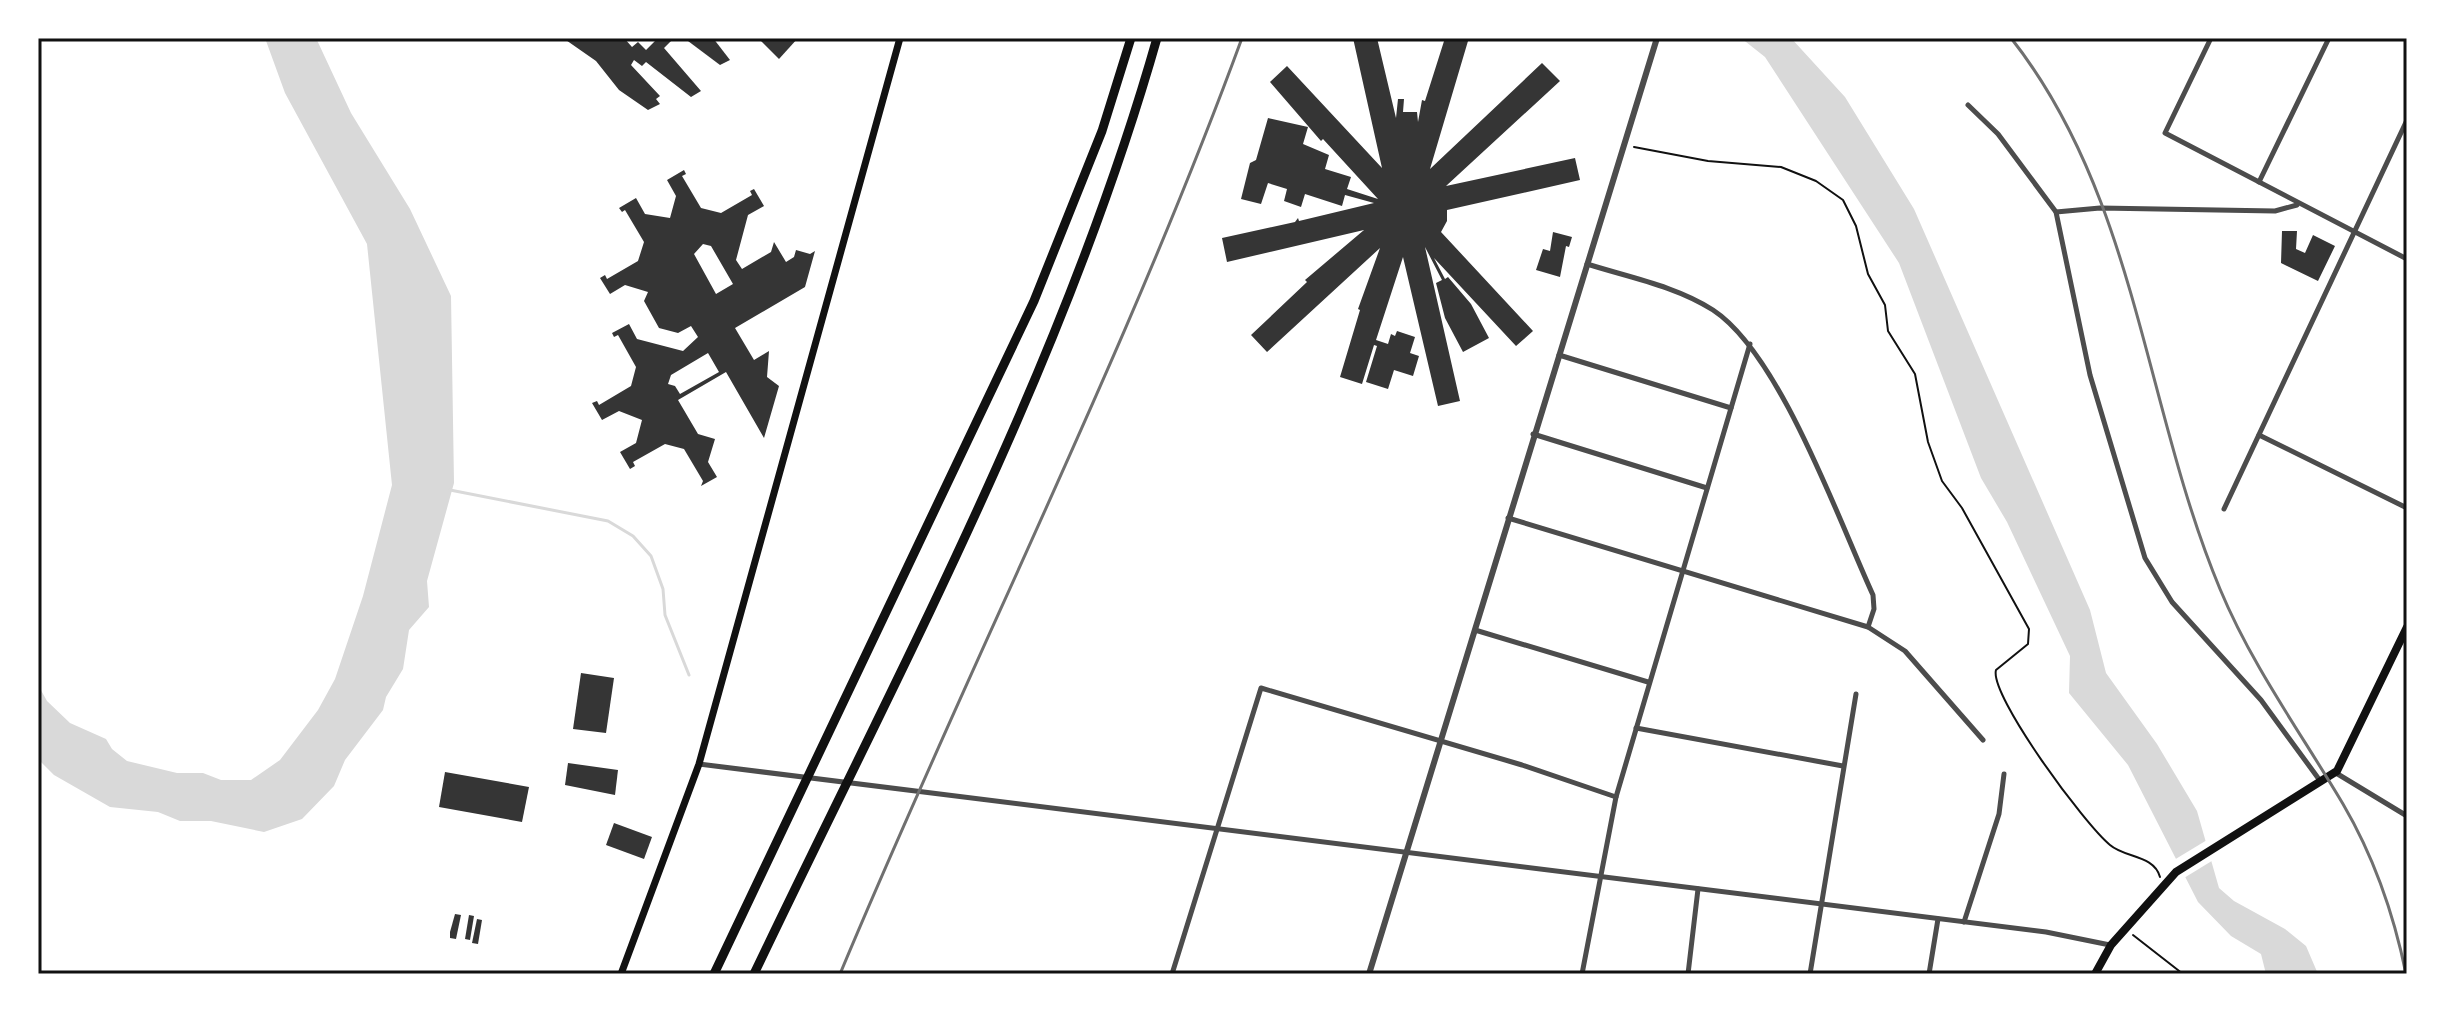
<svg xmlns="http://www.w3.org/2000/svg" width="2445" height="1012" font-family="Inter,sans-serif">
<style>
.water{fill:#d9d9d9}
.pier{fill:#fff}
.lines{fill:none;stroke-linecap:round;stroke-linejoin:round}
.stream{stroke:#d9d9d9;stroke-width:3}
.building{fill:#353535;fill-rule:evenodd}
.path{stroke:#111;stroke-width:2}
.minor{stroke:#4c4c4c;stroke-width:5}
.tertiary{stroke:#4c4c4c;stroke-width:6}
.secondary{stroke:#111;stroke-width:7}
.primary{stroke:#111;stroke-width:8}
.motorway{stroke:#111;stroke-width:9}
.rail{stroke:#707070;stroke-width:3}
.neatline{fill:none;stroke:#111;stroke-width:3}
</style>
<rect width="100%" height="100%" fill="#fff"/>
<!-- water -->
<g class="water">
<polygon points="265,38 316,38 351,113 410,209 451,296 454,483 427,581 429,607 409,630 403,669 386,697 383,710 345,760 334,786 302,819 264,832 211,821 180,821 158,812 110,807 54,775 38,759 38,685 47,701 70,723 106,739 112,749 127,761 177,773 203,773 221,780 251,780 280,760 318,710 335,679 363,596 392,485 367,244 285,93"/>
<polygon points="1741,38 1791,38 1845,97 1914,209 2090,610 2106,673 2157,744 2197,811 2219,888 2234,901 2285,929 2306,946 2318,974 2266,974 2261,954 2231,936 2198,902 2128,765 2069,693 2070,656 2007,522 1981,478 1899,263 1765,57"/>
</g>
<!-- pier -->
<polygon class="pier" points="2207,840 2215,859 2184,878 2174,860"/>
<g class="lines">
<!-- stream -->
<polyline class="stream" points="450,490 608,521 633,536 651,556 663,589 665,615 689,675"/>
</g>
<!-- building -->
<g class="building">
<polygon points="563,38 624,38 632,47 638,42 646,50 655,41 652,38 674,38 664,48 701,91 691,97 646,62 642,66 634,60 631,65 660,96 656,99 660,104 648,110 619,90 596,61"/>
<polygon points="684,38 713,38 730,60 720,65"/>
<polygon points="758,38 798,38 779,59"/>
<polygon points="1353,38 1377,38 1396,118 1398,99 1404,99 1403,112 1417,112 1418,122 1422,100 1425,101 1445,38 1468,41 1430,169 1542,63 1560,81 1446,186 1575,158 1580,180 1447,210 1447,221 1441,232 1533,331 1516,346 1434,258 1445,279 1448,277 1471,304 1489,338 1463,352 1445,318 1436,283 1442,280 1425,247 1460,401 1438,406 1403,257 1376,340 1388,344 1391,334 1395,336 1397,331 1415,337 1410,353 1419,356 1413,376 1394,370 1388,389 1366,382 1377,346 1374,345 1362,384 1340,377 1360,310 1358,309 1380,248 1267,352 1251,335 1307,282 1305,280 1364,230 1227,262 1222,238 1295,222 1298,218 1299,221 1374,203 1345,195 1342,206 1305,194 1301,207 1284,201 1287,189 1268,183 1261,204 1241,199 1250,163 1256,160 1268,118 1308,127 1303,144 1329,155 1325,169 1351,177 1347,189 1378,199 1323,139 1321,141 1270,82 1287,66 1382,168"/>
<path d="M684,170L686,174L682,176L701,208L721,213L752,195L750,191L754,189L764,206L748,215L736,260L742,269L771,252L774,242L786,262L794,257L796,250L810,254L815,251L805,287L735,328L754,360L769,351L767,377L779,386L764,438L726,372L678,400L698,434L715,439L708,462L717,477L701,486L703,481L684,449L665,444L633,462L635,466L630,469L620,452L636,443L642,420L619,411L602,420L592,403L597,401L599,405L631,386L636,367L618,335L614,337L612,333L629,324L637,339L683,351L698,337L691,326L678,333L659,328L644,301L648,292L625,285L610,294L600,278L605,275L607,279L638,261L644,242L625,210L622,212L619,208L636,198L645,214L670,218L676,196L667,180ZM703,244L711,246L733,284L716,294L694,254ZM708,353L719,372L680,394L675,386L668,384L671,375Z"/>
<polygon points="2282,231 2297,231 2296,249 2305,253 2313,235 2335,246 2318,281 2281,263"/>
<polygon points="1553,232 1572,237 1569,247 1566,246 1560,277 1536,270 1543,249 1550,251"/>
<polygon points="581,673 614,678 606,733 573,729"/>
<polygon points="568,763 618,770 615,795 565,785"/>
<polygon points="445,772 529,787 522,822 439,807"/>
<polygon points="614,823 652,837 644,859 606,845"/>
<polygon points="455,914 461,915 456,939 450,938 450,932"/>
<polygon points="469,915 474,916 470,940 465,939"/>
<polygon points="477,919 482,920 478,944 472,943"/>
</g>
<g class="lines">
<!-- path -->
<g class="path">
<path d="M1634,147L1708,161L1781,167L1816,181L1843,200L1856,226L1868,274L1885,305L1888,331L1915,374L1928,442L1942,481L1962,508L2029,629L2028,644L1996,670C1989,695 2085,825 2110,845C2125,858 2154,855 2160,877"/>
<polyline points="2133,935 2183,974"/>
</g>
<!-- minor -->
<g class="minor">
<polyline points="2211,38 2165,133 2407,259"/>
<polyline points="1968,105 1998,134 2056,212 2090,375 2145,558 2172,602 2261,700 2321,782"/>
<polyline points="2259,182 2329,38"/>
<polyline points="2056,212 2100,208 2275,211 2297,205"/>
<path d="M1587,264C1628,277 1676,286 1713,310C1780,354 1838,519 1873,595L1874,609L1868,627"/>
<polyline points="1559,355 1731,408"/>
<polyline points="1533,434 1707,488"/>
<polyline points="2259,435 2407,508"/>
<polyline points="2224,509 2407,120"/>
<polyline points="1508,518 1868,627 1905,651 1983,740"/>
<polyline points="1475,630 1648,682"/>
<polyline points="1636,728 1843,766"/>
<polyline points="699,764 2046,932 2110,945"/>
<polyline points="2336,773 2407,816"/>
<polyline points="1964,922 1999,814 2004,774"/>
<polyline points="1172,974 1261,688 1522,765 1616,797"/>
<polyline points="1582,974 1616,797 1750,344"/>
<polyline points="1688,974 1698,889"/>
<polyline points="1810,974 1856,694"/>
<polyline points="1929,974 1938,919"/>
</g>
<!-- tertiary -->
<polyline class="tertiary" points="1369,974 1657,38"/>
<!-- secondary -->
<polyline class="secondary" points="621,974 699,764 900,38"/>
<!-- primary -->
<polyline class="primary" points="2095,974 2111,945 2176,872 2337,771 2407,627"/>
<!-- motorway -->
<g class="motorway">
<polyline points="714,974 1034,301 1102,131 1131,38"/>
<path d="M754,974C900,668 1064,366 1157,38"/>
</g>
<!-- rail -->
<g class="rail">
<path d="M2011,38C2137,198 2144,407 2220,589C2252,666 2301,733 2343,804C2374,857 2394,915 2406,974"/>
<path d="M840,974C971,660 1125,357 1242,38"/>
</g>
</g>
<!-- border -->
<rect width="2445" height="1012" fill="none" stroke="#ffffff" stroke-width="80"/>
<rect x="40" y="40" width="2365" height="932" class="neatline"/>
</svg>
